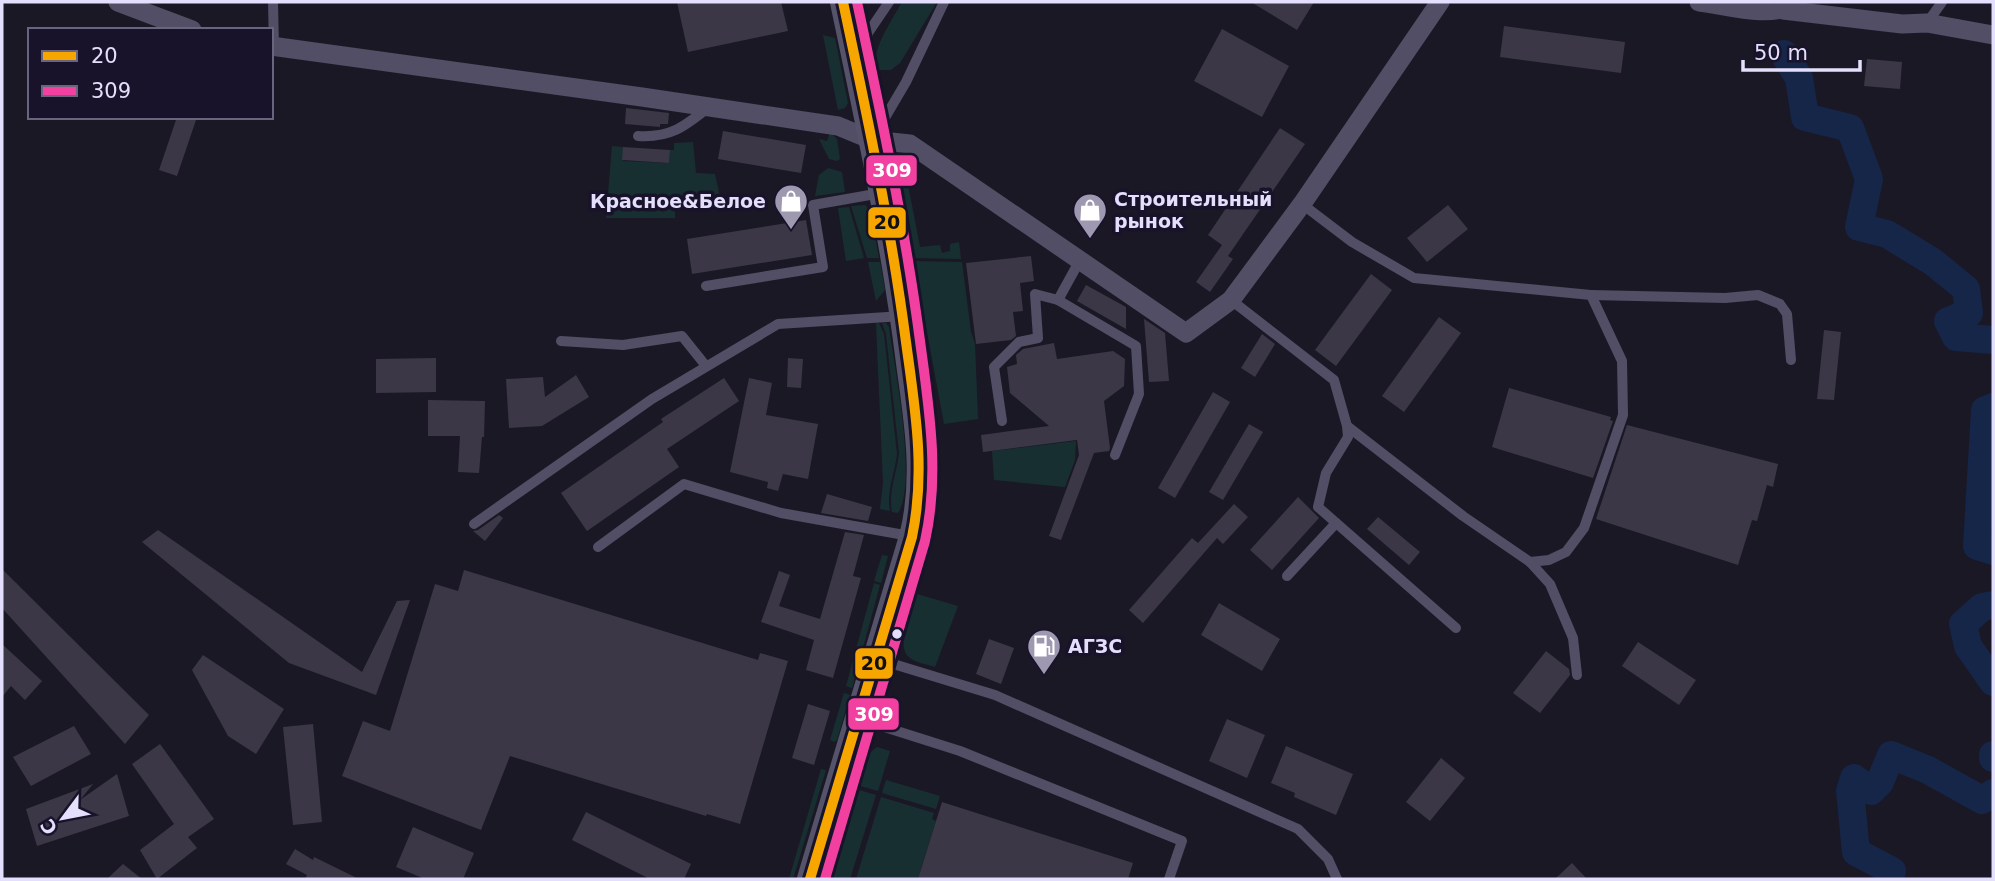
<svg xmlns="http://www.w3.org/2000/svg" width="1995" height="881" font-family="'DejaVu Sans',sans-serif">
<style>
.green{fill:#182f31}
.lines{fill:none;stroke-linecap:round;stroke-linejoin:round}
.river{stroke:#152649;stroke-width:28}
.building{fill:#3b3746}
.lane{stroke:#514e65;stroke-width:10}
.street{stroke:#514e65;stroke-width:19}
.secondary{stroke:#55536a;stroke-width:26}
.bus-1-casing{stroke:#18132a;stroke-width:16}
.bus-2-casing{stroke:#18132a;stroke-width:16}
.bus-1{stroke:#f7a600;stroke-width:10}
.bus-2{stroke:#f240a1;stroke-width:10}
.bus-dot{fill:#e4dffc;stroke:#18132a;stroke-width:2.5}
.labels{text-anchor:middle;stroke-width:7;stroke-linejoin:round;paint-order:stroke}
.poi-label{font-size:19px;font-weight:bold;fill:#e4dffc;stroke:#18132a;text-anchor:start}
.line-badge{stroke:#18132a;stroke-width:2.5}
.badge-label{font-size:19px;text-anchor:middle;font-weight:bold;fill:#fff}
.pale-badge-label{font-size:19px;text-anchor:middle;font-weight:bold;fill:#111}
</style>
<rect width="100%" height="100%" fill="#1b1825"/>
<!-- green -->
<g class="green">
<path d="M902,2H937L900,63L891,70H877C869,52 893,19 902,2Z"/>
<polygon points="823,35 835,38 848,103 845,108 838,110"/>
<polygon points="830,132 837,139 840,159 837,161 829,159 819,139 827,141"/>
<polygon points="693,142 696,173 715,174 720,197 675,197 675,218 606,218 612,146 623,147 623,161 669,163 670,150 674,150 674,143"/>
<polygon points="902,155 916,159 905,169 920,247 940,245 942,253 950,251 950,244 959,242 961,259 913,258 896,162 898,157"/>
<polygon points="828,168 842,172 845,192 815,196 819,175"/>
<polygon points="865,205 870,210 879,258 867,258 851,206"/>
<polygon points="849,207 864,258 846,261 838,208"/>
<polygon points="914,261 962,262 971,332 975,344 978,419 944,424"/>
<polygon points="868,262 880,262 885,290 876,301"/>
<path d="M876,323H879L884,334L897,454C895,473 886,492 890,511L880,509L883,483Z"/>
<path d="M882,323H886L889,327C894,366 918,482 898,513L892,512C888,492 897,473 899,453L886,334Z"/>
<polygon points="1076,441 1075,460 1065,487 994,480 992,451"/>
<polygon points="882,555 888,556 881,583 874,581"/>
<polygon points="874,583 880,585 852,688 846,686"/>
<path d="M917,594L958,606L935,667C927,664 915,663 909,657C895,646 912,609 917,594Z"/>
<polygon points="844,693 850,695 837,740 834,742 830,740"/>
<polygon points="877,747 890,751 878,791 857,785 866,756"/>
<polygon points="821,769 826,770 793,879 789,879"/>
<polygon points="886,780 940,796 936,809 882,793"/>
<polygon points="856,789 876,795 850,879 830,879"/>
<polygon points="881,797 934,813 932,819 936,821 918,879 856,879"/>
</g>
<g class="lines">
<!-- river -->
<g class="river">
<polyline points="1784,54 1799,78 1805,117 1850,128 1869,179 1859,227 1887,234 1933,262 1966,289 1969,313 1948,321 1956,337 1993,340"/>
<polyline points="1993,407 1985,410 1977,546 1993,551"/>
<polyline points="1993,605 1982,607 1963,624 1968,646 1993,682"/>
<polyline points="1993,755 1993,758"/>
<polyline points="1889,879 1892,871 1856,852 1850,791 1854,778 1871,791 1880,782 1891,755 1928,770 1982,800 1993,793"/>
</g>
</g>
<!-- building -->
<g class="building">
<polygon points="677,2 781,2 788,31 688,52"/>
<polygon points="1251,2 1314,2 1297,30"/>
<polygon points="1504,26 1625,42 1621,73 1500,57"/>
<polygon points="1222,29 1289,66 1262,117 1194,81"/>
<polygon points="1867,59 1902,62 1900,89 1864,86"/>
<polygon points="626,108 669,113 668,124 660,124 660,127 625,124"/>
<polygon points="177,117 197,117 177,176 159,170"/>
<polygon points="1280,128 1305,144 1228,256 1233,259 1210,292 1196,282 1222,245 1208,235"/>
<polygon points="723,131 806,145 801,173 718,159"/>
<polygon points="623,147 670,150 669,163 622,160"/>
<polygon points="1448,205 1468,229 1427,262 1407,238"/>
<polygon points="806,220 812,255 692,274 687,239"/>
<polygon points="1031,256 1034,281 1020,283 1023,311 1013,312 1016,336 1011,340 976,344 966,263"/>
<polygon points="1371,274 1392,290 1336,366 1315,350"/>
<polygon points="1086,285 1126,307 1126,329 1077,301"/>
<polygon points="1439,317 1461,333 1404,412 1382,396"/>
<polygon points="1144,319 1165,333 1169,381 1149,382"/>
<polygon points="1824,330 1841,332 1834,400 1817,399"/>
<polygon points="1262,334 1275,344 1255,377 1241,368"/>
<polygon points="1054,343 1057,359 1113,351 1125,359 1124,386 1104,401 1110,448 1109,451 1094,453 1061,540 1049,536 1079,455 1077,440 983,452 981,435 1049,426 1010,393 1007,367 1017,364 1016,355 1023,349"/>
<polygon points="436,358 436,392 376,393 376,359"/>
<polygon points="788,358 803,359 801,388 787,387"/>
<polygon points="576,375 589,397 542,426 509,428 506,379 543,377 545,397"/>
<polygon points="724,378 739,401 667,449 679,467 587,531 561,493 663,422 661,419"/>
<polygon points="749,378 772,383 766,415 818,424 808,479 783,474 778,491 767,488 768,482 730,472"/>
<polygon points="1509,388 1611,417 1610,420 1613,421 1593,478 1492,447"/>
<polygon points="1213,392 1230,402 1175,498 1158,488"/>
<polygon points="428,400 485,401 484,437 482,437 479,473 458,472 460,436 428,436"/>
<polygon points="1249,424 1263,432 1223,500 1209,492"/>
<polygon points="1627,425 1778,464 1773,487 1767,485 1757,521 1752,520 1738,565 1596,519"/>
<polygon points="827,494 872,507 868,521 821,513"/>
<polygon points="1298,497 1319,518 1272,570 1250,550"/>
<polygon points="1234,504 1248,517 1223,544 1217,538 1143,623 1129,610 1192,538 1198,543"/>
<polygon points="499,515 503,518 485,541 473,531 478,530"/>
<polygon points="1378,517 1420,552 1409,565 1367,529"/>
<polygon points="158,530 362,672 397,601 410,600 376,695 289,663 142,542"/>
<polygon points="845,532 864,535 853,576 861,578 833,678 806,670 814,640 761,622 779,571 790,575 779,606 820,619"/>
<polygon points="2,569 149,715 125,744 2,608"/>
<polygon points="464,570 758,660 760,653 788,661 740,824 707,814 706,816 510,756 481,830 342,776 363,721 390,731 435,584 458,591"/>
<polygon points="1219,603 1280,639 1262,671 1201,635"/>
<polygon points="989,639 1014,648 1001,684 976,674"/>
<polygon points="1638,642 1696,680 1679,705 1622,666"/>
<polygon points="2,644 42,681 25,700 11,686 2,697"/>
<polygon points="1546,651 1569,669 1570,675 1540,713 1513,693"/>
<polygon points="203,655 284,709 256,754 228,736 192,670"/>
<polygon points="808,704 830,711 814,765 792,758"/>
<polygon points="1227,719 1265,735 1247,778 1209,761"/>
<polygon points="313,724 322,822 293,825 283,727"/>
<polygon points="74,726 91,754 31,786 13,757"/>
<polygon points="160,744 214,819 188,837 197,848 157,879 140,850 174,824 132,764"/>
<polygon points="1286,746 1353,774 1336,815 1294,797 1295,793 1271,783"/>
<polygon points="1441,758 1465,778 1430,821 1406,802"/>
<polygon points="117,774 129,816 37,846 26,809 93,784 80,800"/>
<polygon points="942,802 1133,863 1128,879 918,879"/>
<polygon points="586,812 691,864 684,879 650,879 572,840"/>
<polygon points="413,827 474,853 463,879 425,879 396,867"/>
<polygon points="295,849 313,860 314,857 359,879 305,879 307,875 286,864"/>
<polygon points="1572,863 1587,879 1555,879"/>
<polygon points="123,864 142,879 107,879"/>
</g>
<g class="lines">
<!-- lane -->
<g class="lane">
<polyline points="273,2 274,47"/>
<polyline points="1927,23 1942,2"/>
<polyline points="862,53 868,33 889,2"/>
<polyline points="876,133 906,82 944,2"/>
<path d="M638,136C670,138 684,127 709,107"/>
<polyline points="1302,204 1352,242 1414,278 1591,295 1622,361 1623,415 1584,528 1566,552 1549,560 1530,562"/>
<polyline points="1080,260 1058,300 1136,346 1139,394 1115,455"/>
<polyline points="706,286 823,267 813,205 881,193"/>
<polyline points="1591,295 1725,298 1758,295 1780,304 1787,314 1791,360"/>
<polyline points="1231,300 1334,380 1347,426 1348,437 1326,473 1318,507 1456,628"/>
<polyline points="561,341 623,345 682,336 706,366"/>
<polyline points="1002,421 994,367 1019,342 1038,338 1035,294 1058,300"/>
<polyline points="1347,426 1463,516 1530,562 1550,584 1573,638 1577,675"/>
<polyline points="474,524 652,399 778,324 903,316"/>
<polyline points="598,547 684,484 781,513 910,536"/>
<polyline points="1287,576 1336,523"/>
<polyline points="877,659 995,695 1298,829 1328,859 1337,879"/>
<polyline points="859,719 960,751 1182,841 1169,879"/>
</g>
<!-- street -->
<g class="street">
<polyline points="118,2 192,30"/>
<path d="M1699,2C1727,5 1768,19 1794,4"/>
<polyline points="1783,10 1902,24 1927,23 1993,35"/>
<polyline points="271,46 642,97 838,126 872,140 910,144 1186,333 1231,300 1302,204 1440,2"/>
</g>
<!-- secondary -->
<path class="secondary" d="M810,879L912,537C927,478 917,422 909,363C894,241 868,121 843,2"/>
<!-- bus-1 casing -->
<g class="bus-1-casing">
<path id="bus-1" d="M810,879L912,537C926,471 915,408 906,342C891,227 867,115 843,2"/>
</g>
<!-- bus-2 casing -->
<g class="bus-2-casing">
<path id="bus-2" d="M825,879L925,541C940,474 929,408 920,341C905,227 881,114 857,2"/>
</g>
<!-- bus-1 -->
<use href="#bus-1" class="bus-1"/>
<!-- bus-2 -->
<use href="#bus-2" class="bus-2"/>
</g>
<!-- icons -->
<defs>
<g id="shop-pin" transform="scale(1.75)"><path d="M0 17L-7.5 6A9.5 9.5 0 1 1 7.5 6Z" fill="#9e99b1" stroke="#18132a"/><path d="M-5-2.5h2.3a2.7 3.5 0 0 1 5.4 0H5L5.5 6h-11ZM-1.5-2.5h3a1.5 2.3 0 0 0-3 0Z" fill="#fff"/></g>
<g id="fuel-pin" transform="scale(1.75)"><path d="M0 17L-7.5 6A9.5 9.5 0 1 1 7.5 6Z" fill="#9e99b1" stroke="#18132a"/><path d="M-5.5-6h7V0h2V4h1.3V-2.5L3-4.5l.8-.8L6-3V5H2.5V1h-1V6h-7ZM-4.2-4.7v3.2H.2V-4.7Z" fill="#fff"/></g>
</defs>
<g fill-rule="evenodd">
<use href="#shop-pin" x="791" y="201"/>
<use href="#shop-pin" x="1090" y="210"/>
<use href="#fuel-pin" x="1044" y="646"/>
</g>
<!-- markers -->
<circle class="bus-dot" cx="897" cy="634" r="6"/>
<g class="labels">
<!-- poi labels -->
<g class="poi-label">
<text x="1114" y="206">Строительный<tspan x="1114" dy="22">рынок</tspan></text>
<text x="766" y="208" text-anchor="end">Красное&amp;Белое</text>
<text x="1068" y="653">АГЗС</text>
</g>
</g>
<g class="line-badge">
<rect x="865" y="154" width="53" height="33" rx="7" fill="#f240a1"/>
<rect x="867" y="206" width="40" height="33" rx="7" fill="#f7a600"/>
<rect x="854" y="647" width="40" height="33" rx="7" fill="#f7a600"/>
<rect x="847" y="697" width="53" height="34" rx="7" fill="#f240a1"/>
</g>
<g class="badge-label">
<text x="892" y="177">309</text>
<text x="874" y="721">309</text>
</g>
<g class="pale-badge-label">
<text x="887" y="229">20</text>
<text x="874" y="670">20</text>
</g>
<!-- border -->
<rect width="1995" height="881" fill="none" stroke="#e4dffc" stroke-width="7"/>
<!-- legend -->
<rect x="28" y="28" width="245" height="91" fill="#18132a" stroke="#6a657e" stroke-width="2"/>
<rect x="42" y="51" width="35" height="10" fill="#f7a600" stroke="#6a657e" stroke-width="2"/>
<text x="91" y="63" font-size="21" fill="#e4dffc">20</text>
<rect x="42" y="86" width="35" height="10" fill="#f240a1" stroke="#6a657e" stroke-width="2"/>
<text x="91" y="98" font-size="21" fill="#e4dffc">309</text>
<!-- north arrow -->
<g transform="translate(63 818) rotate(238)" stroke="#18132a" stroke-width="5" paint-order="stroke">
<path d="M0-5L12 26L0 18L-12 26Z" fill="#e4dffc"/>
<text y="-10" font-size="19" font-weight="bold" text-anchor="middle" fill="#e4dffc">С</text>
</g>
<!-- scale -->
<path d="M1743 60v10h117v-10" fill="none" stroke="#e4dffc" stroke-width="3.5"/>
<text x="1754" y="60" font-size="21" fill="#e4dffc" stroke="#18132a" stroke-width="5" paint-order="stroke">50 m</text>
</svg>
